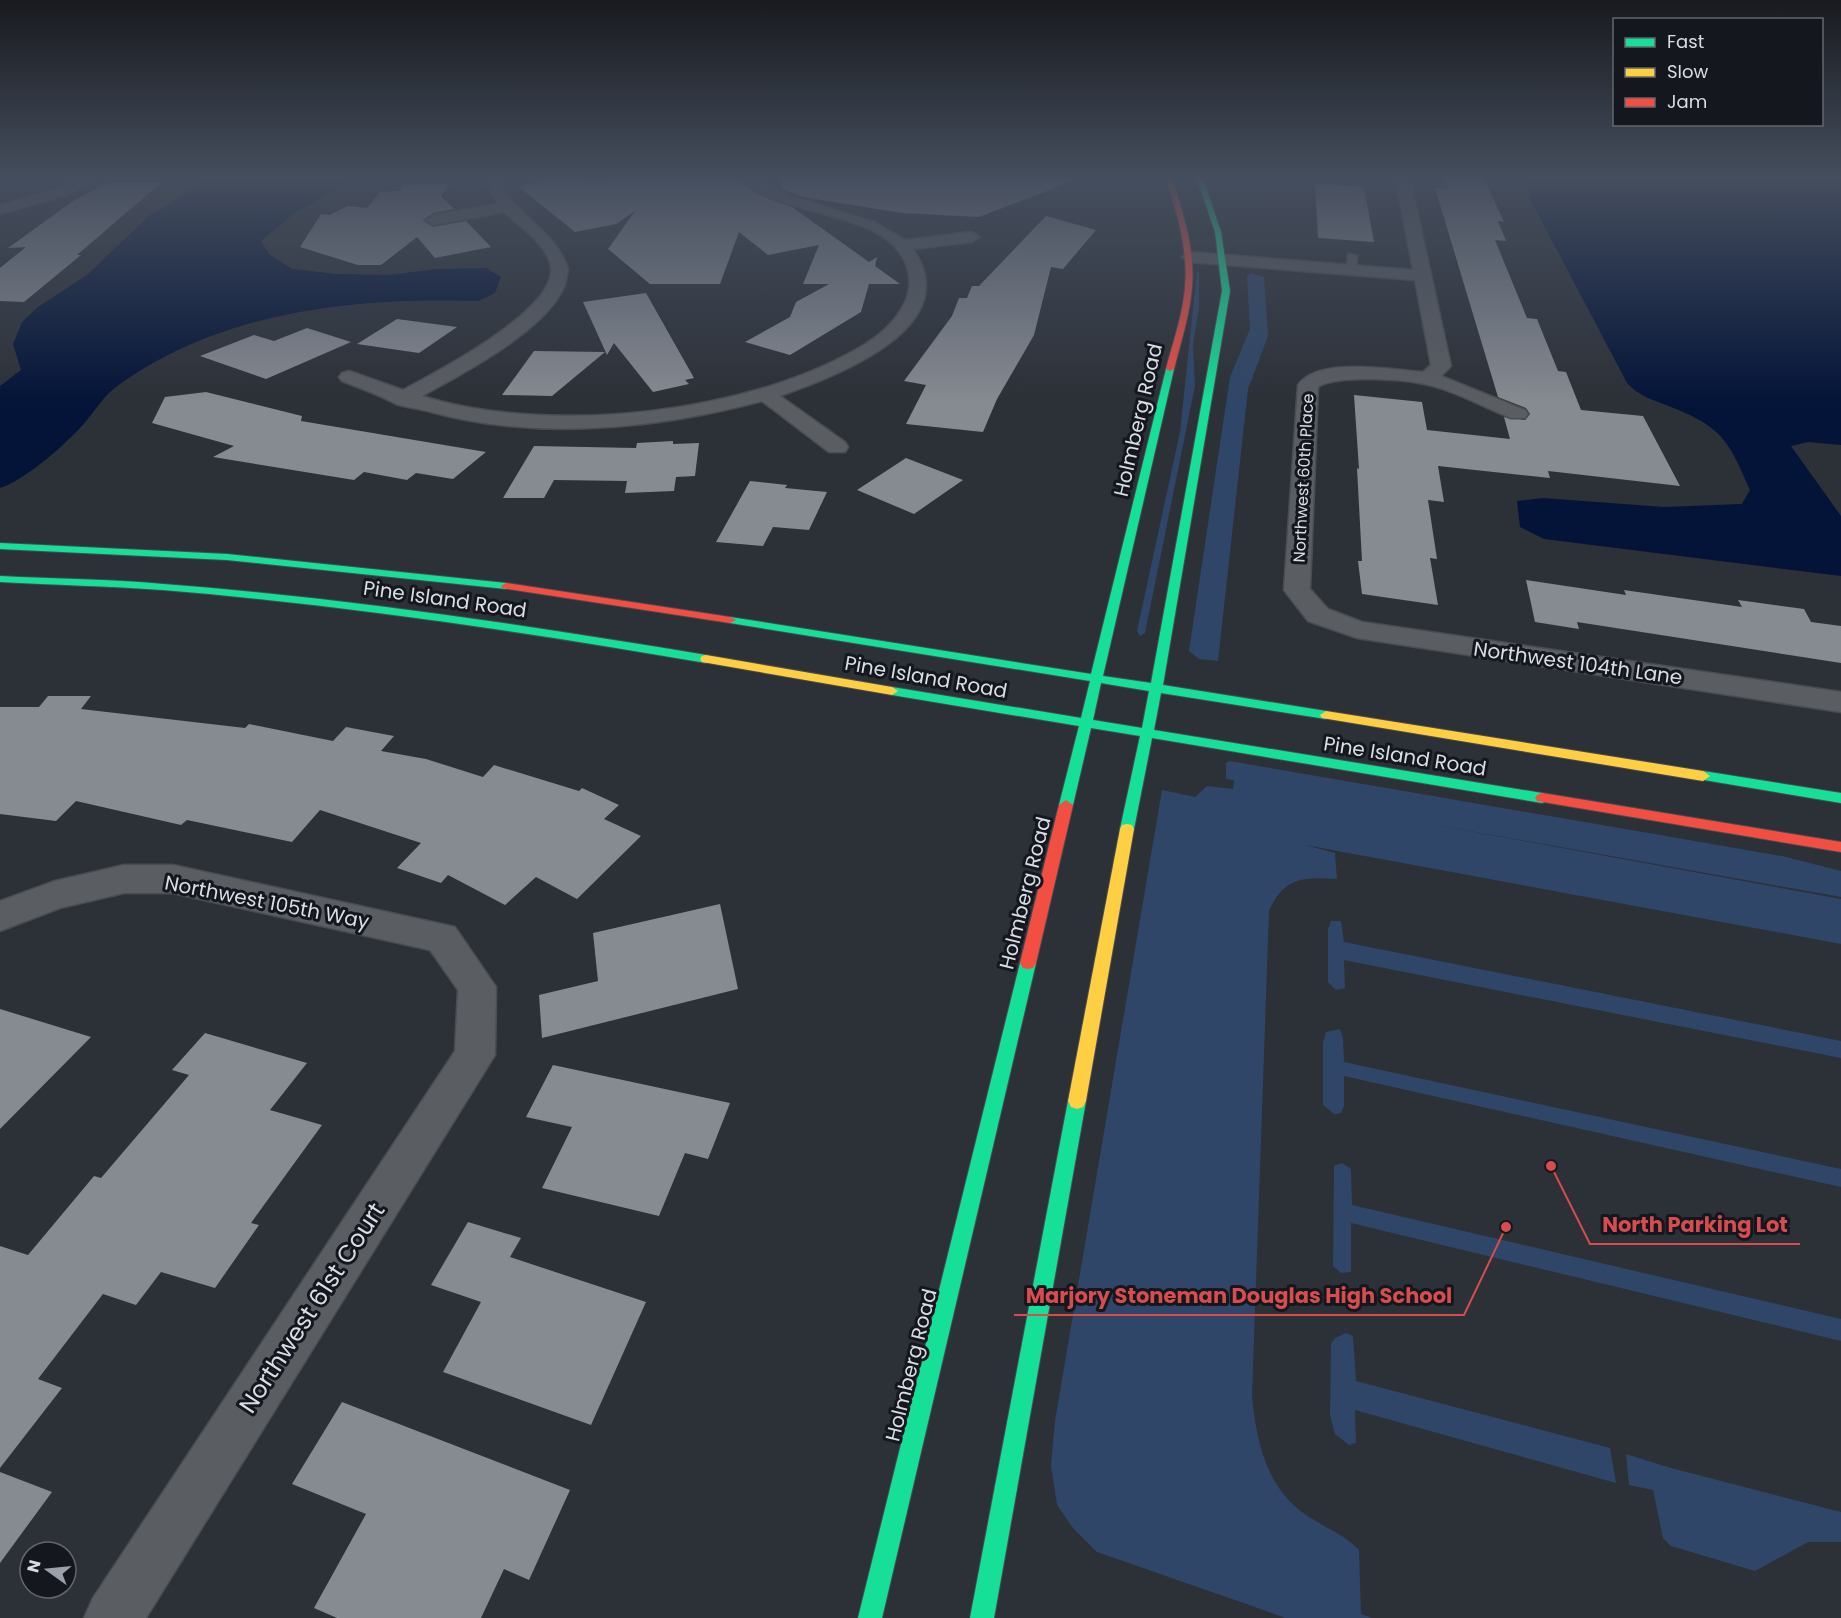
<svg xmlns="http://www.w3.org/2000/svg" width="1841" height="1618" font-family="Poppins,sans-serif">
<style>
.green{fill:#2f4668}
.water{fill:#041438}
.building{fill:#868a91}
.lines{fill:none;stroke-linecap:round;stroke-linejoin:round}
.lane-casing{stroke:#494c52;stroke-width:3}
.street-casing{stroke:#494c52;stroke-width:3}
.fast-casing{stroke:#494c52;stroke-width:2}
.slow-casing{stroke:#494c52;stroke-width:2}
.jam-casing{stroke:#494c52;stroke-width:2}
.lane{fill:#5a5d62;fill-rule:evenodd}
.street{fill:#5a5d62;fill-rule:evenodd}
.fast{fill:#16e098;fill-rule:evenodd}
.slow{fill:#ffcf43;fill-rule:evenodd}
.jam{fill:#f24e42;fill-rule:evenodd}
.labels{text-anchor:middle;stroke-width:6;stroke-linejoin:round;paint-order:stroke}
.far-street-label{font-size:16px;fill:#d9dee6;stroke:#14171d}
.street-label{font-size:20px;fill:#d9dee6;stroke:#14171d}
.near-street-label{font-size:24px;fill:#d9dee6;stroke:#14171d}
.leader{fill:none;stroke:#d74c4e;stroke-width:2}
.callout-dot{fill:#d74c4e;stroke:#14171d;stroke-width:2}
.callout-label{font-size:21px;text-anchor:middle;font-weight:bold;fill:#d74c4e;stroke:#14171d;stroke-width:6;stroke-linejoin:round;paint-order:stroke}
</style>
<rect width="100%" height="100%" fill="#2c3037"/>
<!-- green -->
<g class="green">
<polygon points="1197,271 1199,272 1199,308 1193,344 1195,386 1145,633 1140,636 1137,631 1180,432"/>
<polygon points="1250,273 1264,277 1268,336 1248,389 1218,661 1199,659 1189,651 1230,377 1250,329 1247,276"/>
<path d="M1230,761L1782,856L1841,871V897L1425,823L1841,899V944L1305,845L1335,853L1337,879C1303,877 1284,877 1269,911L1252,1397C1257,1444 1267,1490 1309,1517C1326,1528 1346,1536 1359,1550L1361,1614L1372,1618H1286L1097,1552L1073,1528L1057,1505L1051,1466L1055,1421L1162,790L1195,797L1207,786L1233,789L1234,780L1226,779V763Z"/>
<polygon points="1331,921 1341,921 1344,942 1841,1041 1841,1058 1344,960 1345,988 1336,990 1328,982 1328,929"/>
<polygon points="1340,1029 1343,1038 1344,1062 1841,1169 1841,1187 1344,1076 1344,1106 1341,1113 1334,1114 1323,1105 1323,1042 1326,1032"/>
<polygon points="1342,1163 1351,1169 1352,1205 1841,1319 1841,1341 1351,1223 1351,1272 1341,1273 1333,1266 1334,1166"/>
<polygon points="1346,1333 1353,1336 1356,1381 1610,1448 1616,1483 1355,1410 1356,1443 1349,1445 1335,1434 1330,1415 1331,1344 1335,1338"/>
<polygon points="1626,1454 1671,1468 1841,1512 1841,1542 1808,1542 1755,1571 1671,1546 1663,1538 1653,1490 1629,1485"/>
</g>
<!-- water -->
<g class="water">
<path d="M209,176H359L292,215L261,241L269,254L292,269L337,274L389,275L436,269L486,268L501,277L495,293L478,301C354,297 219,311 116,387C101,398 92,416 80,428C61,448 25,480 0,488V386L21,370L13,344L22,322L38,307L87,275L150,215L194,189Z"/>
<path d="M1523,176H1841V445L1808,442L1791,446L1841,516V576L1544,539L1520,527L1517,501L1543,498L1664,507L1742,504L1750,490C1729,441 1722,427 1671,407C1654,400 1640,397 1627,383L1530,199Z"/>
</g>
<!-- building -->
<g class="building">
<polygon points="555,176 586,176 587,180 634,176 735,176 754,192 792,207 869,262 877,257 875,266 900,284 869,284 861,312 790,355 745,342 790,317 796,302 829,284 803,284 819,245 768,255 739,232 720,284 650,284 608,249 635,211 616,224 575,232 519,187"/>
<polygon points="782,176 1077,176 1078,179 979,217 902,213 803,197 781,188"/>
<polygon points="1444,176 1483,176 1504,222 1498,221 1506,241 1495,240 1527,318 1537,319 1558,371 1566,372 1581,410 1643,416 1680,486 1548,471 1550,478 1438,466 1444,502 1428,500 1437,559 1430,558 1438,605 1362,594 1358,561 1362,561 1357,468 1359,469 1354,395 1422,402 1427,430 1510,439 1504,417 1525,420 1530,414 1526,408 1498,397 1435,188 1448,189"/>
<polygon points="109,182 162,182 77,255 81,255 24,302 0,301 0,268 26,247 8,248 73,201"/>
<polygon points="450,183 441,196 454,209 433,213 423,221 433,227 466,221 491,247 435,258 417,237 381,265 358,265 300,247 321,214 329,215 348,206 367,208 380,192 399,191 403,185"/>
<polygon points="1315,183 1364,187 1374,242 1318,238"/>
<polygon points="1046,216 1096,230 1063,269 1051,267 1034,335 997,399 983,432 906,424 926,385 904,381 952,316 959,298 967,298 972,286 979,286"/>
<polygon points="646,293 694,378 685,380 689,384 653,392 614,343 607,355 583,302"/>
<polygon points="397,319 457,327 419,353 357,344"/>
<polygon points="307,328 351,342 266,379 200,356 254,335 274,341"/>
<polygon points="534,351 605,352 552,396 502,395"/>
<polygon points="206,392 302,416 301,421 486,452 453,479 416,473 407,480 364,472 354,480 213,457 234,446 152,423 165,397"/>
<polygon points="673,441 673,444 699,443 695,476 676,477 674,491 625,493 627,481 554,480 544,498 503,498 534,446 636,448 637,443"/>
<polygon points="906,458 963,480 914,514 857,490"/>
<polygon points="750,481 787,485 785,488 827,492 809,530 773,527 763,546 716,542"/>
<polygon points="1526,580 1626,595 1624,590 1742,607 1738,600 1804,609 1811,622 1841,626 1841,663 1577,622 1579,629 1535,622"/>
<polygon points="48,696 91,696 81,709 245,728 249,724 333,741 346,727 394,736 381,751 426,759 483,777 494,765 579,791 582,788 619,805 604,819 641,836 577,899 536,877 505,905 448,875 441,883 397,868 421,843 320,810 292,842 187,820 181,825 76,801 56,821 0,814 0,707 39,707"/>
<polygon points="720,904 738,989 542,1038 539,995 598,981 593,933"/>
<polygon points="0,1009 91,1037 0,1129"/>
<polygon points="205,1033 307,1063 270,1110 322,1125 251,1223 259,1225 215,1288 161,1272 136,1305 103,1294 38,1379 62,1388 0,1468 0,1246 28,1255 94,1176 101,1178 189,1075 172,1070"/>
<polygon points="553,1065 730,1103 708,1159 685,1153 659,1216 542,1188 572,1127 526,1117"/>
<polygon points="468,1222 521,1238 510,1257 646,1302 591,1425 443,1372 481,1302 431,1285"/>
<polygon points="342,1402 570,1490 529,1580 504,1569 481,1618 337,1618 314,1608 366,1514 292,1484"/>
<polygon points="0,1472 52,1492 0,1563"/>
</g>
<g class="lines">
<!-- lane casing -->
<g class="lane-casing">
<polygon id="lane" points="1348,254 1357,256 1356,272 1347,270"/>
</g>
<!-- street casing -->
<g class="street-casing">
<g id="street">
<polygon points="82,176 101,176 67,195 0,214 0,205 57,189"/>
<path d="M483,176H497C512,214 556,230 568,269C567,275 566,282 564,287C545,331 462,374 422,396C549,436 753,414 867,343C893,326 919,297 906,264C884,207 776,220 737,176H754L791,196L874,222L906,240L972,232L980,237L972,242L913,249C967,328 836,376 780,396L845,442L848,447L845,452H829L762,401C657,429 537,441 431,412C424,410 401,406 396,404C380,395 360,388 342,381L339,377L342,373L349,371L403,390C436,372 557,310 551,267C548,245 519,226 504,212L433,225L425,220L433,215L498,204Z"/>
<path d="M1388,176H1404L1411,183L1451,366L1441,376L1525,410L1528,414L1525,418H1511C1486,408 1448,388 1424,384C1401,379 1336,375 1318,387L1310,589L1328,609L1362,622L1841,692V712L1357,638L1308,621L1284,590L1298,385C1318,356 1392,370 1423,372L1431,365L1415,280L1190,262L1182,257L1190,252L1413,270L1397,185Z"/>
<polygon points="124,865 173,865 455,927 496,987 495,1055 146,1618 84,1618 93,1598 455,1051 458,990 430,950 173,893 124,893 60,908 0,931 0,901 55,881"/>
</g>
</g>
<!-- fast casing -->
<g class="fast-casing">
<g id="fast">
<path d="M1196,176H1202L1221,232L1230,291L1163,685L1326,711L1332,715L1326,719L1161,693L1154,730L1542,793L1547,795L1549,798L1547,801L1542,803L1152,738L1134,829L1132,833H1122L1120,829L1140,736L1091,728L1073,805L1066,810L1059,805L1079,726L892,695L886,691L892,687L1081,718L1090,681L730,623L724,620L730,617L1091,674L1166,369L1170,367L1174,369L1103,676L1151,683L1222,291L1215,232ZM1101,683L1149,691L1142,728L1093,720Z"/>
<polygon points="0,543 227,554 506,583 511,586 506,589 227,560 0,549"/>
<path d="M0,576C54,579 109,579 163,584C345,598 526,625 706,655L712,659L706,663C526,632 345,605 163,590C109,586 54,585 0,582Z"/>
<polygon points="1703,771 1841,793 1841,803 1698,779 1696,776 1698,773"/>
<polygon points="1028,957 1033,958 1036,963 882,1618 858,1618 1020,963 1023,958"/>
<polygon points="1077,1093 1083,1095 1086,1101 994,1618 970,1618 1068,1101 1071,1095"/>
</g>
</g>
<!-- slow casing -->
<g class="slow-casing">
<g id="slow">
<polygon points="706,655 892,687 898,691 892,695 702,662 700,659 702,656"/>
<polygon points="1326,711 1703,771 1710,776 1703,781 1322,718 1320,715"/>
<polygon points="1127,824 1132,825 1134,829 1086,1101 1083,1107 1077,1109 1071,1107 1068,1101 1120,829 1122,825"/>
</g>
</g>
<!-- jam casing -->
<g class="jam-casing">
<g id="jam">
<path d="M1165,176H1171C1184,215 1197,255 1191,296C1188,321 1180,345 1174,369L1170,371L1166,369C1172,345 1181,321 1184,296C1190,255 1178,215 1165,176Z"/>
<polygon points="506,583 730,617 736,620 730,623 502,588 501,586"/>
<polygon points="1542,793 1841,842 1841,852 1537,801 1535,798 1537,795"/>
<polygon points="1066,800 1073,805 1036,963 1033,968 1028,969 1023,968 1020,963 1059,805"/>
</g>
</g>
<!-- lane -->
<use href="#lane" class="lane"/>
<!-- street -->
<use href="#street" class="street"/>
<!-- fast -->
<use href="#fast" class="fast"/>
<!-- slow -->
<use href="#slow" class="slow"/>
<!-- jam -->
<use href="#jam" class="jam"/>
</g>
<!-- sky -->
<linearGradient id="sky" x2="0" y2="1"><stop stop-color="#181a1e"/><stop offset="0.44" stop-color="#454e5e"/><stop offset="1" stop-color="#454e5e" stop-opacity="0"/></linearGradient>
<rect width="1841" height="403" fill="url(#sky)"/>
<g class="labels">
<!-- far-street labels -->
<g class="far-street-label">
<text transform="translate(1303 478) rotate(-87)" y="6">Northwest 60th Place</text>
</g>
<!-- street labels -->
<g class="street-label">
<text transform="translate(1138 420) rotate(-77)" y="7">Holmberg Road</text>
<text transform="translate(445 599) rotate(8)" y="7">Pine Island Road</text>
<text transform="translate(1578 663) rotate(8)" y="7">Northwest 104th Lane</text>
<text transform="translate(926 677) rotate(10)" y="7">Pine Island Road</text>
<text transform="translate(1405 756) rotate(9)" y="7">Pine Island Road</text>
<text transform="translate(1025 893) rotate(-76)" y="7">Holmberg Road</text>
<text transform="translate(267 902) rotate(11)" y="7">Northwest 105th Way</text>
<text transform="translate(911 1365) rotate(-76)" y="7">Holmberg Road</text>
</g>
<!-- near-street labels -->
<g class="near-street-label">
<text transform="translate(312 1308) rotate(-57)" y="8">Northwest 61st Court</text>
</g>
</g>
<!-- callouts -->
<path class="leader" d="M1551 1166L1590 1244H1800M1506 1227L1464 1315H1014"/>
<g class="callout-dot">
<circle cx="1551" cy="1166" r="6"/>
<circle cx="1506" cy="1227" r="6"/>
</g>
<g class="callout-label">
<text x="1695" y="1232">North Parking Lot</text>
<text x="1239" y="1303">Marjory Stoneman Douglas High School</text>
</g>
<!-- legend -->
<rect x="1613" y="18" width="210" height="108" fill="#14171d" stroke="#63676d" stroke-width="1.5"/>
<rect x="1625" y="38" width="30" height="9" fill="#16e098" stroke="#63676d" stroke-width="1.5"/>
<text x="1667" y="48" font-size="18" fill="#d9dee6">Fast</text>
<rect x="1625" y="68" width="30" height="9" fill="#ffcf43" stroke="#63676d" stroke-width="1.5"/>
<text x="1667" y="78" font-size="18" fill="#d9dee6">Slow</text>
<rect x="1625" y="98" width="30" height="9" fill="#f24e42" stroke="#63676d" stroke-width="1.5"/>
<text x="1667" y="108" font-size="18" fill="#d9dee6">Jam</text>
<!-- north arrow -->
<g transform="translate(48 1570) rotate(285)"><circle r="28" fill="#14171d" stroke="#63676d" stroke-width="1.5"/>
<path d="M0-4.5L10 22L0 15L-10 22Z" fill="#9ca1a9"/>
<text y="-9" font-size="16" font-weight="bold" text-anchor="middle" fill="#d9dee6">N</text>
</g>
</svg>
